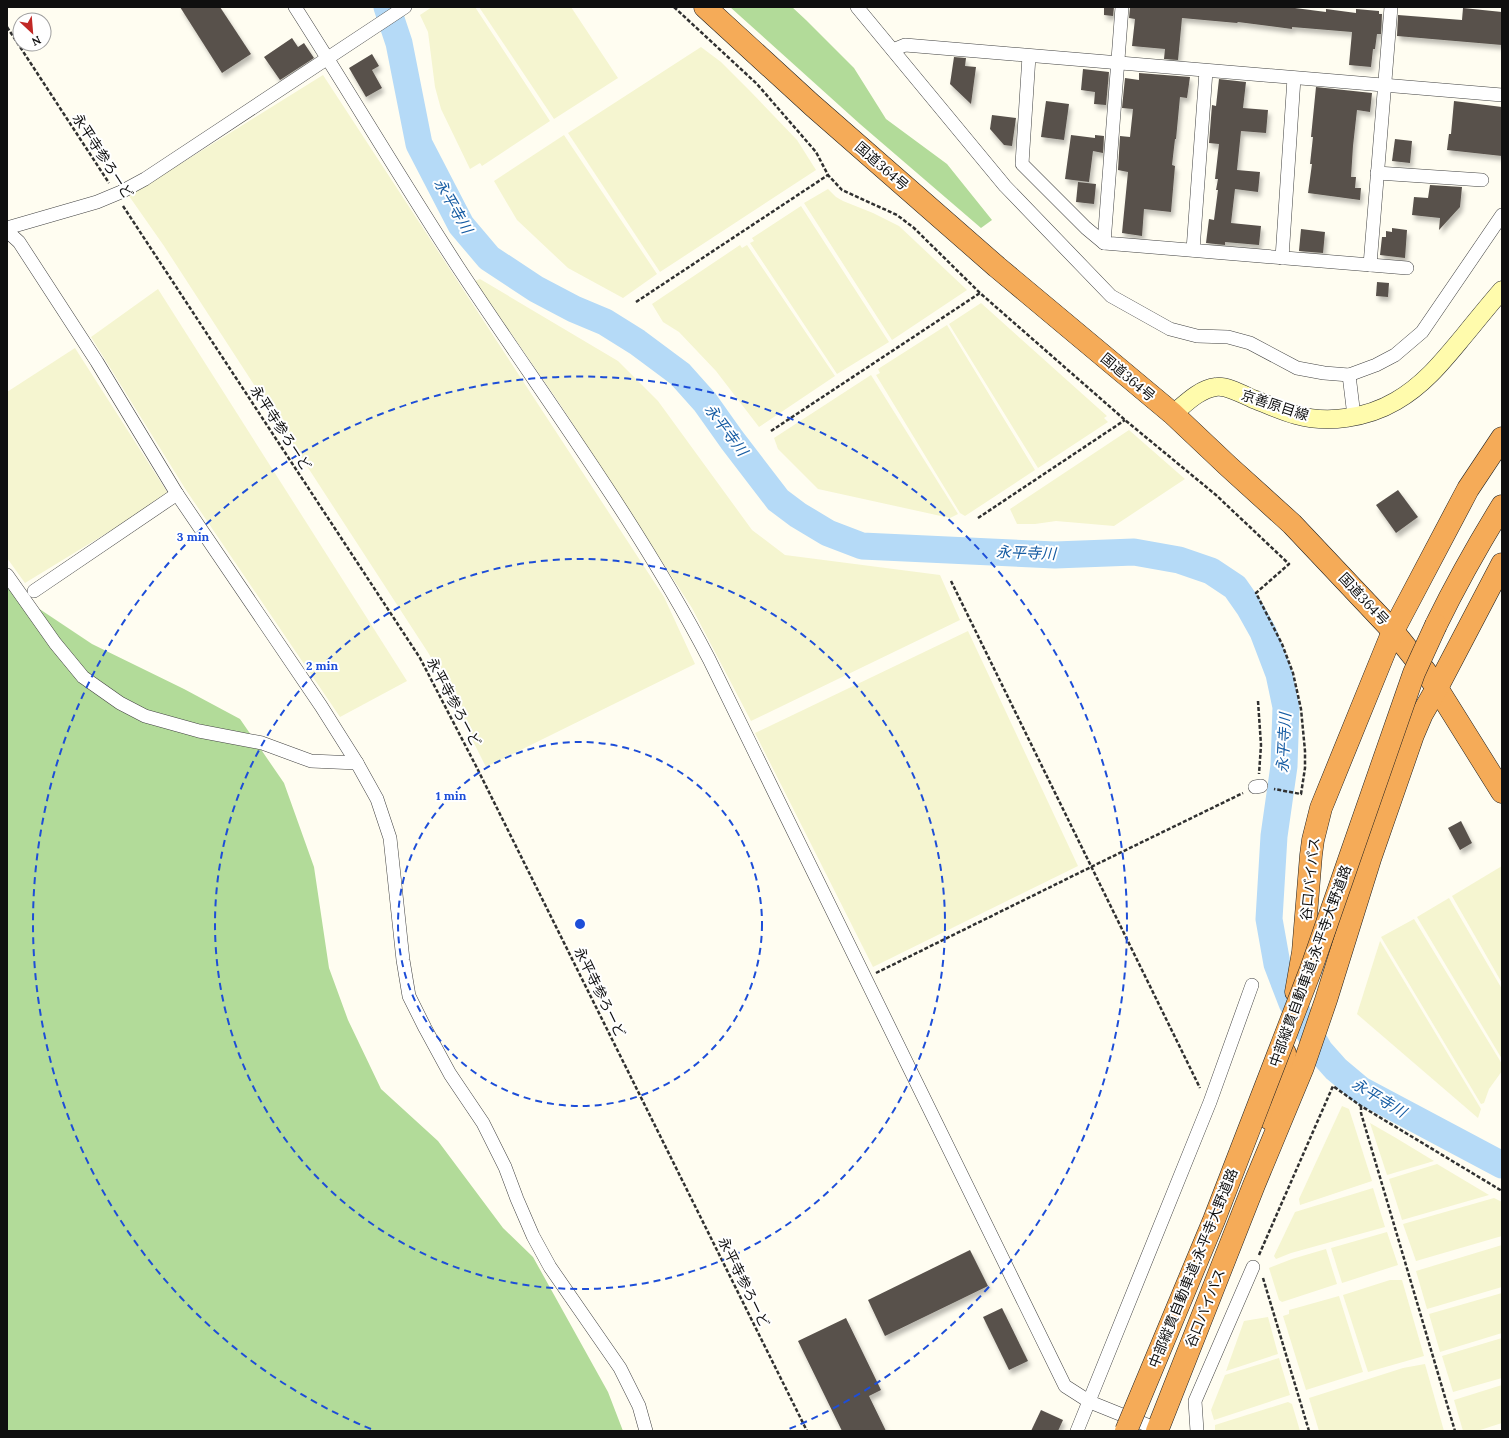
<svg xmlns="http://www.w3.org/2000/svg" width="1509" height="1438" font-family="Lora,'Noto Sans JP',serif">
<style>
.farmland{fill:#f5f5d0}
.forest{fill:#b2db99}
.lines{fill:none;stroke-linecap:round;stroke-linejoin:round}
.river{stroke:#b5daf7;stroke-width:27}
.building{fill:#58514b;filter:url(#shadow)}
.street-casing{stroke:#424242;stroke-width:14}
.secondary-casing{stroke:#313131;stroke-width:19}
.highway-casing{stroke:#202020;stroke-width:23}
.path{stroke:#313131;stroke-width:2.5;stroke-dasharray:4 2;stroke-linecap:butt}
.street{stroke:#fff;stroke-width:13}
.secondary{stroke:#fffbac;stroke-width:18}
.highway{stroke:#f5ab58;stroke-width:22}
.highway-bridge-casing{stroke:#202020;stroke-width:23;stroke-linecap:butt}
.highway-bridge{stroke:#f5ab58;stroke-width:22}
.ring{fill:none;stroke:#1d4ed8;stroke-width:2;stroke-dasharray:7 5}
.labels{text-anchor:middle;stroke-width:4;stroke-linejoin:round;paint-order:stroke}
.street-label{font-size:14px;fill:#0f0f0f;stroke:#fff}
.water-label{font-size:15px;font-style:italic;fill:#165ca3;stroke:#fff}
.centre{fill:#1d4ed8;stroke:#fff;stroke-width:2}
.ring-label{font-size:12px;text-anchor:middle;font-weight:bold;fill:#1d4ed8;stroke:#fff;stroke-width:4;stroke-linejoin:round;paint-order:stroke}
</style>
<defs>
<filter id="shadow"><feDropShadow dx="2.5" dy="4.5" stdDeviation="2" flood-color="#0004"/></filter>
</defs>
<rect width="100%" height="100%" fill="#fffdf1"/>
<!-- farmland -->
<g class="farmland">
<polygon points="432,7 475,7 550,121 482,166 480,163 470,169 441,109 435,87 428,32 420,15"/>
<polygon points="479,7 571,7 618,78 554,119"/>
<polygon points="701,47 721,62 750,91 797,140 816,170 660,272 568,133"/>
<polygon points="323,75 664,597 695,664 486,767 429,654 164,246 129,196"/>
<polygon points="564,135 657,274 623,298 568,268 517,220 494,181"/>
<polygon points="828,189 836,197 843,201 873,213 899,226 967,290 892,340 804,203"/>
<polygon points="801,206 889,342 837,374 750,243 754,241 752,238"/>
<polygon points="740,245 742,248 747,245 835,376 759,427 716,371 679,332 663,322 652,304"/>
<polygon points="480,279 618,361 658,401 752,530 785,555 940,575 960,620 751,721 692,608 560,404 475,281"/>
<polygon points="158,289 407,681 340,717 186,490 91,337"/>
<polygon points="981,303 1107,416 1104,418 1108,422 1038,468 949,324"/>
<polygon points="947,325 1035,470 965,516 960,513 876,375 880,373 878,369"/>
<polygon points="75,348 169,495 25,583 7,558 7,392"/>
<polygon points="871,375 958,514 950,518 818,489 778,449 774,438"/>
<polygon points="1129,430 1185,479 1114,526 1056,521 1035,524 1017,524 1010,509"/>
<polygon points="968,631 1078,866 873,967 755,733"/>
<polygon points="1502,866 1502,983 1452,896"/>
<polygon points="1449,898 1502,989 1502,1059 1417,917"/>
<polygon points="1414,919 1502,1064 1502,1071 1489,1089 1484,1103 1481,1104 1381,937"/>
<polygon points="1380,941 1481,1109 1478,1118 1357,1014"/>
<polygon points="1342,1106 1349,1109 1372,1181 1300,1205 1299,1199"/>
<polygon points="1370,1123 1396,1138 1434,1161 1387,1175"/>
<polygon points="1437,1164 1489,1195 1402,1220 1389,1179"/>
<polygon points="1373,1188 1385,1227 1291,1253 1276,1259 1274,1256 1295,1212"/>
<polygon points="1494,1198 1502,1202 1502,1236 1416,1261 1403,1224"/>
<polygon points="1387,1232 1398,1265 1342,1283 1331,1248"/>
<polygon points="1502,1245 1502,1287 1427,1309 1416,1271"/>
<polygon points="1326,1249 1337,1284 1282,1302 1279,1300 1269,1268 1292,1259"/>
<polygon points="1390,1280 1402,1280 1424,1356 1368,1372 1343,1295"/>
<polygon points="1502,1293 1502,1333 1440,1352 1429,1314"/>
<polygon points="1339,1296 1363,1372 1306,1390 1283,1316 1289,1314 1289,1310"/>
<polygon points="1268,1317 1278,1354 1226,1371 1244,1321"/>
<polygon points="1502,1338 1502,1378 1453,1392 1442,1356"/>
<polygon points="1279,1358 1290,1395 1214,1420 1211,1410 1225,1375"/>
<polygon points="1425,1364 1444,1431 1319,1431 1309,1398 1403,1368"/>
<polygon points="1502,1385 1502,1423 1477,1431 1463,1431 1454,1400"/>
<polygon points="1288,1402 1292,1404 1300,1431 1215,1431 1215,1425"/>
</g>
<!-- forest -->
<g class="forest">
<polygon points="730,7 792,7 806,20 854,68 886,119 947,164 992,220 981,228 860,124"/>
<polygon points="7,569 35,606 92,644 184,689 240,719 284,783 314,867 329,968 348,1020 381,1089 438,1141 503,1228 533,1257 608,1392 623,1431 7,1431"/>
</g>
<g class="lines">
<!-- river -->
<polyline class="river" points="387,7 399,43 419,144 461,225 489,258 536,289 574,309 605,322 637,342 680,374 705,402 732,440 778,500 798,515 828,533 862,546 1055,555 1134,552 1179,560 1211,571 1235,587 1249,607 1263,632 1279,674 1286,707 1284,766 1274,836 1269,919 1277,964 1292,1003 1320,1051 1336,1069 1361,1090 1502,1165"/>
</g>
<!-- building -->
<g class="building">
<polygon points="180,7 220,7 251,54 222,73"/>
<polygon points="1104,7 1114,7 1113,16 1104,15"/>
<polygon points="1130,7 1295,7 1295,8 1326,12 1326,9 1356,13 1356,9 1379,11 1379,14 1382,14 1381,34 1377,34 1375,49 1373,49 1371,67 1349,65 1352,32 1292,27 1292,29 1238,22 1237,23 1182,18 1178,60 1164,59 1165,49 1132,46 1135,19 1129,18"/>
<polygon points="1463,8 1502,12 1502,45 1397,36 1398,15 1462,20"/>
<polygon points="292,38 298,47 304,43 314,58 280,80 264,57"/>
<polygon points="372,54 379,66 372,70 382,88 366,97 349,68"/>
<polygon points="954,57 966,58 965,66 976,67 971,104 950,84"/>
<polygon points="1083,69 1109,72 1106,105 1094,104 1095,92 1081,90"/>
<polygon points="1139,73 1190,77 1187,98 1180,97 1176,139 1175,139 1172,165 1175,166 1171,212 1144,209 1142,236 1122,233 1128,172 1118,170 1120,136 1130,137 1133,109 1122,108 1125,78 1139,80"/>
<polygon points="1219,79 1246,82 1243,108 1268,110 1266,133 1241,131 1237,170 1260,172 1258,192 1235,189 1231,223 1261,226 1259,245 1225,242 1225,245 1206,243 1209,219 1214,220 1218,190 1216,190 1218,179 1215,179 1219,144 1209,143 1212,105 1216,106"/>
<polygon points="1316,87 1372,93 1370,112 1357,110 1353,146 1351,177 1356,177 1355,188 1361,188 1360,200 1308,193 1312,164 1310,164 1313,137 1311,137"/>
<polygon points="1046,101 1069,104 1064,140 1041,137"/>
<polygon points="1454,101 1502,107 1502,156 1447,150 1449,134 1451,134"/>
<polygon points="992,115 1016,118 1012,146 1004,145 990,129"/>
<polygon points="1071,135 1095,138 1095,135 1104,136 1103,153 1093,151 1089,182 1065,179"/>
<polygon points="1395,139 1412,141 1410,163 1392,161"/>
<polygon points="1078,182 1096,184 1094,204 1076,202"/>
<polygon points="1430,185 1462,187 1460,207 1439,230 1440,218 1412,215 1414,197 1428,198"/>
<polygon points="1392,228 1407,230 1405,258 1380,255 1382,237 1386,237 1386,231 1392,232"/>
<polygon points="1301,229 1325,232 1323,253 1299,251"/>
<polygon points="1377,282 1389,283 1388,297 1376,296"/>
<polygon points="1398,490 1418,517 1396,533 1376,505"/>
<polygon points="1461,821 1472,843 1460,850 1448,828"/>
<polygon points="970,1250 988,1286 885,1336 868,1300"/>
<polygon points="1002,1308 1028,1361 1009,1370 983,1317"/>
<polygon points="846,1318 881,1390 869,1396 886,1431 842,1431 798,1341"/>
<polygon points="1041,1410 1063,1420 1058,1431 1031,1431"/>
</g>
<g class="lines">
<!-- street casing -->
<g class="street-casing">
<g id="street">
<path d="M295,7C350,93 402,181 458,267C543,396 637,521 709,659L1065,1386L1090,1402L1162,1431"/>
<polyline points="857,7 1005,186 1111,296 1170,329 1197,336 1228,337 1250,343 1297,368 1324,373 1349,375 1376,365 1395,355 1422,332 1502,215"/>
<polyline points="1122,7 1104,243 1407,268"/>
<polyline points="893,50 905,45 1502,95"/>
<polyline points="1029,56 1022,164 1086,228 1104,243"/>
<polyline points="1377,173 1482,180"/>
<polyline points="7,228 97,202 121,192 145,179 405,7"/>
<polyline points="7,231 19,242 97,362 177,494 321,706 357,763 377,799 390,838 403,960 409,996 425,1028 450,1074 483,1123 505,1167 517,1199 533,1236 550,1267 620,1368 639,1406 646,1431"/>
<polyline points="1193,250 1206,71"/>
<polyline points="1282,258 1294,78"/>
<polyline points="1370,265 1391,7"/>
<polyline points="1349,375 1354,416"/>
<polyline points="7,575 55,643 83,677 120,703 145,716 199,731 262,743 311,761 357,763"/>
<polyline points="34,591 177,494"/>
<polyline points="1255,787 1261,786"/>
<polyline points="1077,1431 1210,1102 1252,985"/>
<polyline points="1197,1431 1195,1401 1253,1267"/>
</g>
</g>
<!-- secondary casing -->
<g class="secondary-casing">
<path id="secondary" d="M1173,414C1185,404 1199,389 1216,387C1226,385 1244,395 1253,399C1267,404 1281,411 1296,415C1328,424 1367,418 1396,401C1424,385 1443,361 1463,337C1476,321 1489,305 1502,290"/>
</g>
<!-- highway casing -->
<g class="highway-casing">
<g id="highway">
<polyline points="705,7 812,105 997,267 1173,414 1228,466 1292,524 1393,631 1425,671 1437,688 1502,792"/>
<path d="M1436,625C1456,584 1478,545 1502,506"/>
<polyline points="1296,992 1303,952 1311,855 1313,840 1321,808 1393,631 1468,489 1502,438"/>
<polyline points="1270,1119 1285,1053"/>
<polyline points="1157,1431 1254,1185 1303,1067 1326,1000 1370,859 1413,735 1422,714 1437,688 1502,564"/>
</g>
</g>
<!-- path -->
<g class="path">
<polyline points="674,7 757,84 816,152 828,175 842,190 897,215 914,228 980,293 1125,420 1216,495 1289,564 1256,593 1282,644 1293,673 1301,709 1305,751 1305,768 1301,794 1274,789"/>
<polyline points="7,27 109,183"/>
<polyline points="123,206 420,658 476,766 807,1431"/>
<polyline points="636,302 828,175"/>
<polyline points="771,431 980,293"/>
<polyline points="978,518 1125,420"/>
<polyline points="951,581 1200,1088"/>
<polyline points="1258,701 1261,745 1259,774"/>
<polyline points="876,973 1091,867 1243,793"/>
<polyline points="1361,1106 1361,1113 1455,1431"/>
<polyline points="1259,1255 1333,1086 1361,1106 1502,1191"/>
<polyline points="1263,1278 1309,1431"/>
</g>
<!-- street -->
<use href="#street" class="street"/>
<!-- secondary -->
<use href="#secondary" class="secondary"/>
<!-- highway -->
<use href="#highway" class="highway"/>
<!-- highway-bridge casing -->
<g class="highway-bridge-casing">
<polyline id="highway-bridge" points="1126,1431 1214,1220 1311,969 1414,673 1436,625"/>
</g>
<!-- highway-bridge -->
<use href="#highway-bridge" class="highway-bridge"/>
</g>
<!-- distance rings -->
<g class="ring">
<circle cx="580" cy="924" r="182"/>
<circle cx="580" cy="924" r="365"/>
<path d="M371 1429A547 547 0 1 1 789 1429"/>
</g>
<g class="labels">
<!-- street labels -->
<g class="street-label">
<text transform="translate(103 156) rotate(57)" y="5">永平寺参ろーど</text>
<text transform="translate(882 166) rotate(41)" y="5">国道364号</text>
<text transform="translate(1128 377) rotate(40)" y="5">国道364号</text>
<text transform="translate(1275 405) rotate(18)" y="5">京善原目線</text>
<text transform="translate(281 428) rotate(57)" y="5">永平寺参ろーど</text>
<text transform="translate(1364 599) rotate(47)" y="5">国道364号</text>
<text transform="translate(454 702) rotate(62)" y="5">永平寺参ろーど</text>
<text transform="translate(1310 879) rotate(-84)" y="5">谷口バイパス</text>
<text transform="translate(1310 966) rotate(-70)" y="5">中部縦貫自動車道;永平寺大野道路</text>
<text transform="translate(600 992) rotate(64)" y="5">永平寺参ろーど</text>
<text transform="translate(1193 1268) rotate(-68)" y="5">中部縦貫自動車道;永平寺大野道路</text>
<text transform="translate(744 1282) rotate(64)" y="5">永平寺参ろーど</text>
<text transform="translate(1205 1308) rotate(-68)" y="5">谷口バイパス</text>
</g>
<!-- water labels -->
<g class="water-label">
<text transform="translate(453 206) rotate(60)" y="5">永平寺川</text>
<text transform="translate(726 430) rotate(53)" y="5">永平寺川</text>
<text transform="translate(1026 553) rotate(2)" y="5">永平寺川</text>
<text transform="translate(1284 743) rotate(-87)" y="5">永平寺川</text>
<text transform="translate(1379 1098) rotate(31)" y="5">永平寺川</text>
</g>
</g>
<circle cx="580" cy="924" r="6" class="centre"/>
<g class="ring-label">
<text x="193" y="541">3 min</text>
<text x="322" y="670">2 min</text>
<text x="451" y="800">1 min</text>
</g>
<!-- border -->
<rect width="1509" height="1438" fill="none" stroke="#0f0f0f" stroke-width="16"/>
<!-- north arrow -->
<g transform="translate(32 32) rotate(154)"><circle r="19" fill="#ffffff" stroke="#9f9f9f"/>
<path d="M0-3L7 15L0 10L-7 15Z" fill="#c12825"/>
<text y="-6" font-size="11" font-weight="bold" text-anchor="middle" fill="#0f0f0f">N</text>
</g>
</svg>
